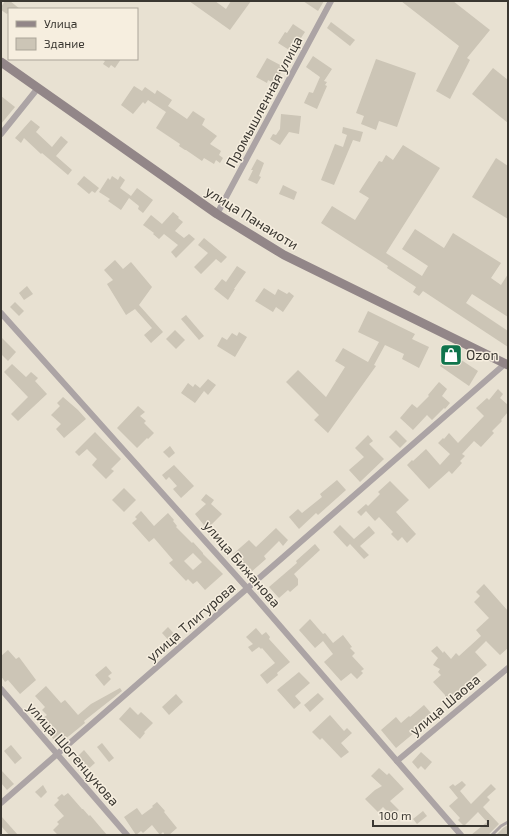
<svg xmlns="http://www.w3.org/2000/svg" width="509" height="836" font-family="'Exo 2',sans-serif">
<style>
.building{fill:#ccc5b6;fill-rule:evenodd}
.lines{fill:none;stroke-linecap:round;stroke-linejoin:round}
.lane{stroke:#aca4a5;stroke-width:3}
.street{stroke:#aca4a5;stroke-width:6}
.secondary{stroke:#928688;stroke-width:9}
.labels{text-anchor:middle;stroke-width:3;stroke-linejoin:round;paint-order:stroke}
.street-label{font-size:14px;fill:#3a3731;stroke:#f6eedf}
.poi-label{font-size:14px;fill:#3a3731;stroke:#f6eedf;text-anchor:start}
</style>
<rect width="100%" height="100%" fill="#e8e1d2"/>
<!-- building -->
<g class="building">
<polygon points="5,1 10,1 20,9 9,9 9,12 7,14 1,10 1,7"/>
<polygon points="189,1 215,1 226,9 231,1 251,1 230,30"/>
<polygon points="303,1 324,1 318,11"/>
<polygon points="401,1 453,1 490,30 467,58 470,60 450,99 436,91 459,46"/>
<polygon points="331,22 355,40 350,46 327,28"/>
<polygon points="293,24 305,32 299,41 301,42 294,53 278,43 285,32 287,33"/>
<polygon points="313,56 332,69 324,81 327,82 325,85 327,86 317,109 304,103 309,92 313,93 320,77 306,67"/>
<polygon points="267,58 284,67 275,84 268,80 267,83 256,77"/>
<polygon points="101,59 121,59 115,68 111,65 109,68 103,64 105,61"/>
<polygon points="376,59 416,73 397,127 379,121 376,130 361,124 364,116 356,113"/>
<polygon points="493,68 508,80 508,123 472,94"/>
<polygon points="134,86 142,91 145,87 155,94 157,90 172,100 168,106 187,119 193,111 205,119 202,125 217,136 210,144 221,151 219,155 223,158 220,163 216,160 214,164 204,158 202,161 186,150 185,150 179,146 180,144 156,128 166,112 148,100 145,104 143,102 133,114 121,105"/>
<polygon points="1,96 15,107 1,124"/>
<polygon points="281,114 301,116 299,134 289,132 280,145 270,139 273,134 276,135 280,129"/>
<polygon points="31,120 40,127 36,132 52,147 61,136 68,142 56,156 72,170 68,175 42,153 41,154 24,138 21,143 15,138"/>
<polygon points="343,127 363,132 360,142 353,140 334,185 321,180 335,144 343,147 347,135 342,133"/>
<polygon points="403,145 440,168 386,253 422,276 428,266 402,249 415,229 444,248 453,233 501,263 491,278 501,285 508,274 508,317 472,294 466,303 508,331 508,347 423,291 419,296 413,292 416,287 387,268 388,266 321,223 332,206 355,220 369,198 359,192 379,161 382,162 386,155 393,160"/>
<polygon points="496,158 508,166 508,219 472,197"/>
<polygon points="257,159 264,163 259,176 261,177 257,184 248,180 253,170 251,170"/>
<polygon points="84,176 99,188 95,193 92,191 89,194 77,184"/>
<polygon points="112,176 118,180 120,176 125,180 120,188 131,196 137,188 153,200 143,213 138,209 139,206 129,198 121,210 108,201 110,199 99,192 108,178 110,180"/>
<polygon points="283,185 297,192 294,200 279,194"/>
<polygon points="173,212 179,217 178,218 183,222 175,231 184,238 189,234 195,239 176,258 171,252 178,245 164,234 159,239 153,234 154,233 143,225 151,215 162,224"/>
<polygon points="204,238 227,257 221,263 216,259 201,274 194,267 208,253 198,245"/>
<polygon points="115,260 123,269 131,262 152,287 139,305 163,332 151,343 144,335 152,328 135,309 126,315 107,284 113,280 104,270"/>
<polygon points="237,266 246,272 234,289 235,289 228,300 214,289 222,279 226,282"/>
<polygon points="27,286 33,294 24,300 19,293"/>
<polygon points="264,288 275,295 278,289 287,294 289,292 294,296 283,312 276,307 273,312 255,301"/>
<polygon points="15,302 24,311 19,316 10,307"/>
<polygon points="368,311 415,334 412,339 429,347 419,368 402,359 404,354 385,345 374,365 376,366 328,433 314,420 319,415 286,382 298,370 326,397 345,367 335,361 343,348 368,362 379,342 358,332"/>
<polygon points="186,315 204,336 199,340 181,319"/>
<polygon points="175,330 185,340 176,349 166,339"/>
<polygon points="239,332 247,337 235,357 217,346 222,337 227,340 232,333 237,336"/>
<polygon points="1,337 16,352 8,361 1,354"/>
<polygon points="449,352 478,371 469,386 440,366"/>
<polygon points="12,364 26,377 31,372 38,378 35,381 47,394 18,421 11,414 28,397 4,372"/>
<polygon points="208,379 216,385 208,395 204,391 195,403 181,393 188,383 193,387 195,384 200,388"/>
<polygon points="439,382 447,389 442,396 450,403 445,409 444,408 432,420 427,415 413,430 400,418 412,404 417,408 429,396 428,395"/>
<polygon points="498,389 503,394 500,398 508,405 508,412 501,420 502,421 492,431 494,433 481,447 474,441 462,454 465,456 460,461 462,463 452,474 449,471 429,489 407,465 412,460 413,461 426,449 440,465 450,454 438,443 443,438 444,439 449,433 458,443 484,416 476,408 487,398 489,400"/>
<polygon points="63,397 78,410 86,419 64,438 56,429 61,424 51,415 60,406 57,403"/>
<polygon points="138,406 145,412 140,416 146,421 144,423 154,433 148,439 147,438 137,448 117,428"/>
<polygon points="396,430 407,441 400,448 389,437"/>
<polygon points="95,432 121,459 111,469 114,471 106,479 92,465 97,459 87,449 79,456 75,452"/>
<polygon points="368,435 373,441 369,444 384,459 360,482 349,470 364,457 355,448"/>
<polygon points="170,446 175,453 169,458 163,452"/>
<polygon points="174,465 194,486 181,498 173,489 177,486 169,477 166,480 162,475"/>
<polygon points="337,480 346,490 318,515 316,513 299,529 289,517 298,509 302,513 322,497 320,494"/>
<polygon points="390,481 409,500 396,512 416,534 407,543 402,537 398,541 391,534 393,532 379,517 375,521 366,511 361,516 357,512 366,504 368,506 380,494 378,492"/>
<polygon points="124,488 136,500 124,512 112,500"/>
<polygon points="206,494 214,500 211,504 222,514 207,529 195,514 206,504 201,500"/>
<path d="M141,511L154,526L168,513L174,520L173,521L177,526L176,527L192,543L193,542L203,553V554L223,574L205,590L197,581L193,584L188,579L186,581L169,563L173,560L154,538L149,542L132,523L137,519L135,517ZM193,553L202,562L193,570L184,561Z"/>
<polygon points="340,525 354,539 369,526 375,533 360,546 369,555 364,559 350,544 347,547 333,532"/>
<polygon points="276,528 288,540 283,546 279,541 264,556 266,559 250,573 233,554 249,540 256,547"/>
<polygon points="315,544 320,550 294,574 298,579 298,585 290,592 288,590 279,598 269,587 297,563 296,561"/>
<polygon points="484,584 508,611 508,648 500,655 486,641 475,652 487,665 472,678 474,680 465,689 466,691 451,703 445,696 445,695 433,682 441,675 438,672 440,669 433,665 438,658 431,651 437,646 443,653 444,651 451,659 456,653 459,656 481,636 476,630 489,618 474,602 480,596 476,592"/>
<polygon points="310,619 323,634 325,633 333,643 343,635 352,647 350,648 355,653 352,656 364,669 361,671 363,673 357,679 351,673 341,681 324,662 333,654 323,641 315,648 299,630"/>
<polygon points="168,627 177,637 171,643 162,633"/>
<polygon points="256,628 262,635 266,632 270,637 269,639 290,662 277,673 278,675 267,684 260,675 275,663 262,648 261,649 259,647 252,652 248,647 253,644 246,637"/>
<polygon points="168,640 172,645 163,653 159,647"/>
<polygon points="8,650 16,659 19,657 36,680 20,694 8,680 5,682 1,676 1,656"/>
<polygon points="106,666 112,673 108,676 111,679 104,686 95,675"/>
<polygon points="299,672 310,683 295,696 301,703 294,709 277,690"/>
<polygon points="46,686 61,703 65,700 78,715 91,704 120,688 122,691 84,721 85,723 58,745 39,721 47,715 42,710 45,707 35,696"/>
<polygon points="318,693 324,699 310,712 304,705"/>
<polygon points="176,694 183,702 169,715 162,707"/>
<polygon points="424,705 431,713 417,725 420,728 396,748 381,730 396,717 401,723 409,716 410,717"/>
<polygon points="130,707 138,715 141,712 153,723 144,732 145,733 140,739 119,719"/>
<polygon points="330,715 344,731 347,728 352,733 341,743 349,752 341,758 322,738 320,740 312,732"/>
<polygon points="102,743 114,758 109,762 97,747"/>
<polygon points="11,745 22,758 15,764 4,751"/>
<polygon points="84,750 95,763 85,772 74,760"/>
<polygon points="421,752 432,762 425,770 421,766 418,769 412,762"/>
<polygon points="379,768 387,775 389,773 404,789 390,801 399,810 392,816 383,807 378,812 365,799 375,790 382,786 371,776"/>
<polygon points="1,770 14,784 7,790 1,783"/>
<polygon points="462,781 466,785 460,791 471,804 491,784 496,789 487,797 490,800 483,807 499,824 490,833 489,835 471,835 487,822 478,812 464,826 458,820 460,818 449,806 458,798 449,787 453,784 455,786"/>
<polygon points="43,785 47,792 41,798 35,792"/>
<polygon points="68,793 82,809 83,809 89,816 90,815 107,835 58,835 53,830 59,824 57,822 64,816 54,805 59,800 57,798 62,794 64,796"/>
<polygon points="157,802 165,811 164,812 177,828 169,835 165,835 163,832 160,835 152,825 143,833 141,831 136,835 124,817 137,808 142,815 153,807 152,806"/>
<polygon points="423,811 427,816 417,824 413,819"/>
<polygon points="1,816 18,835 9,835 1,826"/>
<polygon points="508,825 508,835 496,835 503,828"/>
</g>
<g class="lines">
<!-- lane -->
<polyline class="lane" points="492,835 501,826 508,822"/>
<!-- street -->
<g class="street">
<polyline points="1,134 38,88"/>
<polyline points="217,214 331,1"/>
<polyline points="1,313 248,589 461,835"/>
<polyline points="1,689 127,835"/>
<polyline points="397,761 508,668"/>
<polyline points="1,803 506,363"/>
</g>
<!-- secondary -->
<polyline class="secondary" points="1,62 217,214 284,255 508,365"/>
</g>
<!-- icons -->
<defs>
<g id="shop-square" transform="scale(1.15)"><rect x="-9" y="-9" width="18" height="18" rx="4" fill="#0f744c" stroke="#f6eedf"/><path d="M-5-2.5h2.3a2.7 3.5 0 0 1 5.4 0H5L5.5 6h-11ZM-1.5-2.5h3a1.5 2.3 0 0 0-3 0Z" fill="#fff"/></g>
</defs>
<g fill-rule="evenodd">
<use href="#shop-square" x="451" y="355"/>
</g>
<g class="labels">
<!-- street labels -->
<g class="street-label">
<text transform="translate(264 102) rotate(-62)" y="5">Промышленная улица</text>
<text transform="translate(252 218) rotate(32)" y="5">улица Панаиоти</text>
<text transform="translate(242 564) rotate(49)" y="5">улица Бижанова</text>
<text transform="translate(191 622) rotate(-41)" y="5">улица Тлигурова</text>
<text transform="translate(445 705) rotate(-40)" y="5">улица Шаова</text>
<text transform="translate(73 754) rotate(49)" y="5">улица Шогенцукова</text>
</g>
<!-- poi labels -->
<g class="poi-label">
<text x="466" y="360">Ozon</text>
</g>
</g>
<!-- border -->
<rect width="509" height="836" fill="none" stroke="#3a3731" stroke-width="4"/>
<!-- legend -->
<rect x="8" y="8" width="130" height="52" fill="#f6eedf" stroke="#aba599"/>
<rect x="16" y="21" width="20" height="6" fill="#928688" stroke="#aba599"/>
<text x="44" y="28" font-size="12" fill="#3a3731">Улица</text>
<rect x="16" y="38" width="20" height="12" fill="#ccc5b6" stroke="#aba599"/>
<text x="44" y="48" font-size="12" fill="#3a3731">Здание</text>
<!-- scale -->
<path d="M373 820v6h115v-6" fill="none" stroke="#3a3731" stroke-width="2"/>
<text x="379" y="820" font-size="12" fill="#3a3731" stroke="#f6eedf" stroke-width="3" paint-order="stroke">100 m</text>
</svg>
